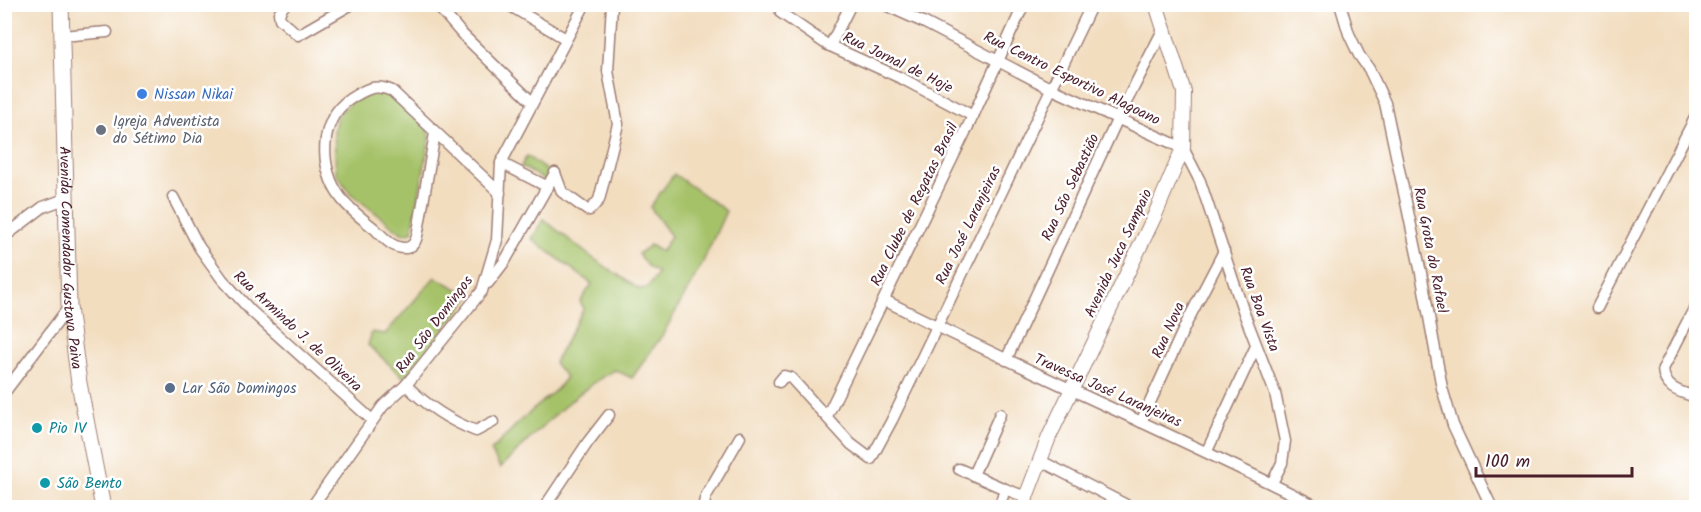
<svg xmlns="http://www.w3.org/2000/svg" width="1701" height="512" font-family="Kalam,sans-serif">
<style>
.green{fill:#a6c269;stroke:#78704a;stroke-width:1.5}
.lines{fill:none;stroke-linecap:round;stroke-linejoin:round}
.street-casing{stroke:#9e7e75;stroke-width:13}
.secondary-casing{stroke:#9e7e75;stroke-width:16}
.primary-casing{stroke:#9e7e75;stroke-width:17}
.street{stroke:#fff;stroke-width:10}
.secondary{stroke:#fff;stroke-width:14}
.primary{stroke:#fff;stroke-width:15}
.shop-dot{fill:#3f7fe0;stroke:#fff;stroke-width:2}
.worship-dot{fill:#6b7280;stroke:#fff;stroke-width:2}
.service-dot{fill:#5c6f8a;stroke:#fff;stroke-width:2}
.culture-dot{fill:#0f9aa8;stroke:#fff;stroke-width:2}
.labels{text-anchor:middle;stroke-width:5;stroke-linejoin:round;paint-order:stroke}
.street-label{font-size:15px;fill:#4a1f2b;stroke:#fff}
.shop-label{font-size:15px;fill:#366cbe;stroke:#fff;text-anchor:start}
.worship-label{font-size:15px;fill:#5b616d;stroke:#fff;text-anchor:start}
.service-label{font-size:15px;fill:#4e5e75;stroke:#fff;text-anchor:start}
.culture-label{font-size:15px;fill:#0d838f;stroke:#fff;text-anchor:start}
</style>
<rect width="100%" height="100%" fill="#fff"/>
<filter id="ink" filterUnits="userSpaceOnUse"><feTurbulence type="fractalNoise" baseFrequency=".0167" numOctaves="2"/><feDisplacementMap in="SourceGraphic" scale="12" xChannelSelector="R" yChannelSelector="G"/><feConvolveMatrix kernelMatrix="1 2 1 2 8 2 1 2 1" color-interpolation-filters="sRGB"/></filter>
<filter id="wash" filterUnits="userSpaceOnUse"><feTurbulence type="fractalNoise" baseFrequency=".008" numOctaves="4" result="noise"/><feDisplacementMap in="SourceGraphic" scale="24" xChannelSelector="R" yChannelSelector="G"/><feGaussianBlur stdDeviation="1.35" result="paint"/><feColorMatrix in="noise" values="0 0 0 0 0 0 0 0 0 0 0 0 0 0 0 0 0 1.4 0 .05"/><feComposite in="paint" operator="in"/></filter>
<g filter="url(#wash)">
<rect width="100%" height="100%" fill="#f2ddbf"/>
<!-- green -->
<g class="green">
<polygon points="383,88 427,128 430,137 412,232 403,234 350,193 336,173 334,130 337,116 356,97"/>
<polygon points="527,156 551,174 547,182 521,166"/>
<path d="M674,174L726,211L702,264L663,334L632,378L615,370C573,392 535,435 500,468L491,451L520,421L558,388L566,377L554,363L584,308L580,302L592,284L532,239L543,219L590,256L639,289L647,288L658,273L647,266L638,254L650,245L661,252L671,236L650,207Z"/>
<polygon points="435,277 471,296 404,378 368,345 372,332 385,334"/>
</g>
</g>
<g filter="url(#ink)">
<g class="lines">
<!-- street casing -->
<g class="street-casing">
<g id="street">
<polyline points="285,4 279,13 280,19 298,35 352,4"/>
<polyline points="436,4 462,34 532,102"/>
<polyline points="507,4 566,39"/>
<polyline points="883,4 923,22 1050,88 1183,148 1200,181 1244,313 1275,393 1285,441 1282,463 1272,483"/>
<polyline points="1340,4 1349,34 1359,55 1369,69 1385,103 1421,273 1442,388 1453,425 1492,508"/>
<polyline points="781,13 826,44 903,79 973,116"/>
<polyline points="62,36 107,32"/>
<polyline points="830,46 851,4"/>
<path d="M435,133L419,226C417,235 417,246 406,248C393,249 383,237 375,229C364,220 350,210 341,198C319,170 318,120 350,99C364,90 375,83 392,91L500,193"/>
<polyline points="501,163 548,187"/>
<polyline points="555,173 562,192 587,210 590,210 599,200 618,124 608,71 612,4"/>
<polyline points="173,197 199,247 222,279 251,311 372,420"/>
<polyline points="4,237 43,207 65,199"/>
<polyline points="488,283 505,261 555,173"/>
<path d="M884,300C1028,373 1177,435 1320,508"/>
<path d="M1696,305L1663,369C1664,389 1680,392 1696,397"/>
<polyline points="1597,308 1696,116"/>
<polyline points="1006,360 1118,118 1164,28"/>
<polyline points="779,382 784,376 791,378 851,444 871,459 892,420 1092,4"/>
<path d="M406,385C426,405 450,421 476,431L493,422"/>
<polyline points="4,393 69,307"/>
<polyline points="827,416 973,116 1024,4"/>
<polyline points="1141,422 1187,322 1224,251"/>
<polyline points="1207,451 1256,346"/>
<polyline points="1039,460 1132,508"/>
<polyline points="959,469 1005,489"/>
<polyline points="973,475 1000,414"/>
<polyline points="311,508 383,406 406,385 482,291 497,240 501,163 585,4"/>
<polyline points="544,508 588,442 609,415"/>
<polyline points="707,508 704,503 706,496 740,437"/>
<polyline points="999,508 1005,489 1026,497"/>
</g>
</g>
<!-- secondary casing -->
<g class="secondary-casing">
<polyline id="secondary" points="1025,508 1026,497 1049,437 1155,215 1183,148 1184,92 1156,4"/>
</g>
<!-- primary casing -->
<g class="primary-casing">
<g id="primary">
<path id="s1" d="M61,4L69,307L79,383L103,508"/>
</g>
</g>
<!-- street -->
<use href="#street" class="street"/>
<!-- secondary -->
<use href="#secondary" class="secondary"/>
<!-- primary -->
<use href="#primary" class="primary"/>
</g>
</g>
<!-- markers -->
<circle class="shop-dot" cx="142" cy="94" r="6"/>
<circle class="worship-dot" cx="101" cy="130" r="6"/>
<circle class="service-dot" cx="170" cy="388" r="6"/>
<g class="culture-dot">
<circle cx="37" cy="428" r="6"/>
<circle cx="45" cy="483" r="6"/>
</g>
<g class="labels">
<!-- street labels -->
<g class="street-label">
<text transform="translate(898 62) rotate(26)" y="5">Rua Jornal de Hoje</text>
<text transform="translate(1072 78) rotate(26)" y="5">Rua Centro Esportivo Alagoano</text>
<text transform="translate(1070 187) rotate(-65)" y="5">Rua São Sebastião</text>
<text transform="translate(914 204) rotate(-64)" y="5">Rua Clube de Regatas Brasil</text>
<text transform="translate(968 225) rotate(-64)" y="5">Rua José Laranjeiras</text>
<text transform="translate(1431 250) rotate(79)" y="5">Rua Grota do Rafael</text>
<text transform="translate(1118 253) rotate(-65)" y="5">Avenida Juca Sampaio</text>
<text dy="5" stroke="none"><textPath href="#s1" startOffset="254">Avenida Comendador Gustavo Paiva</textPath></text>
<text transform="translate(1260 309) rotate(70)" y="5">Rua Boa Vista</text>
<text transform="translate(434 324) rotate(-53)" y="5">Rua São Domingos</text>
<text transform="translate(1168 330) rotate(-66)" y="5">Rua Nova</text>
<text transform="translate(298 331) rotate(43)" y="5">Rua Armindo J. de Oliveira</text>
<text transform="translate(1108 390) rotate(24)" y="5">Travessa José Laranjeiras</text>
</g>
<!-- shop labels -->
<g class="shop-label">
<text x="154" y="99">Nissan Nikai</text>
</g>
<!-- worship labels -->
<g class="worship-label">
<text x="113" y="126">Igreja Adventista<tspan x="113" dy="17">do Sétimo Dia</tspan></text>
</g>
<!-- service labels -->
<g class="service-label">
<text x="182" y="393">Lar São Domingos</text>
</g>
<!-- culture labels -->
<g class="culture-label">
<text x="49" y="433">Pio IV</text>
<text x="57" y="488">São Bento</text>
</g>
</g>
<!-- margin -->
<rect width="1701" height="512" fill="none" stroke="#fff" stroke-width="24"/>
<!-- scale -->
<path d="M1476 467v9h156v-9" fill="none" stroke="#4a1f2b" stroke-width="3"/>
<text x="1485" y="467" font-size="18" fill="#4a1f2b" stroke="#ffffff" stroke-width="4.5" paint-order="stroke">100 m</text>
</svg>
